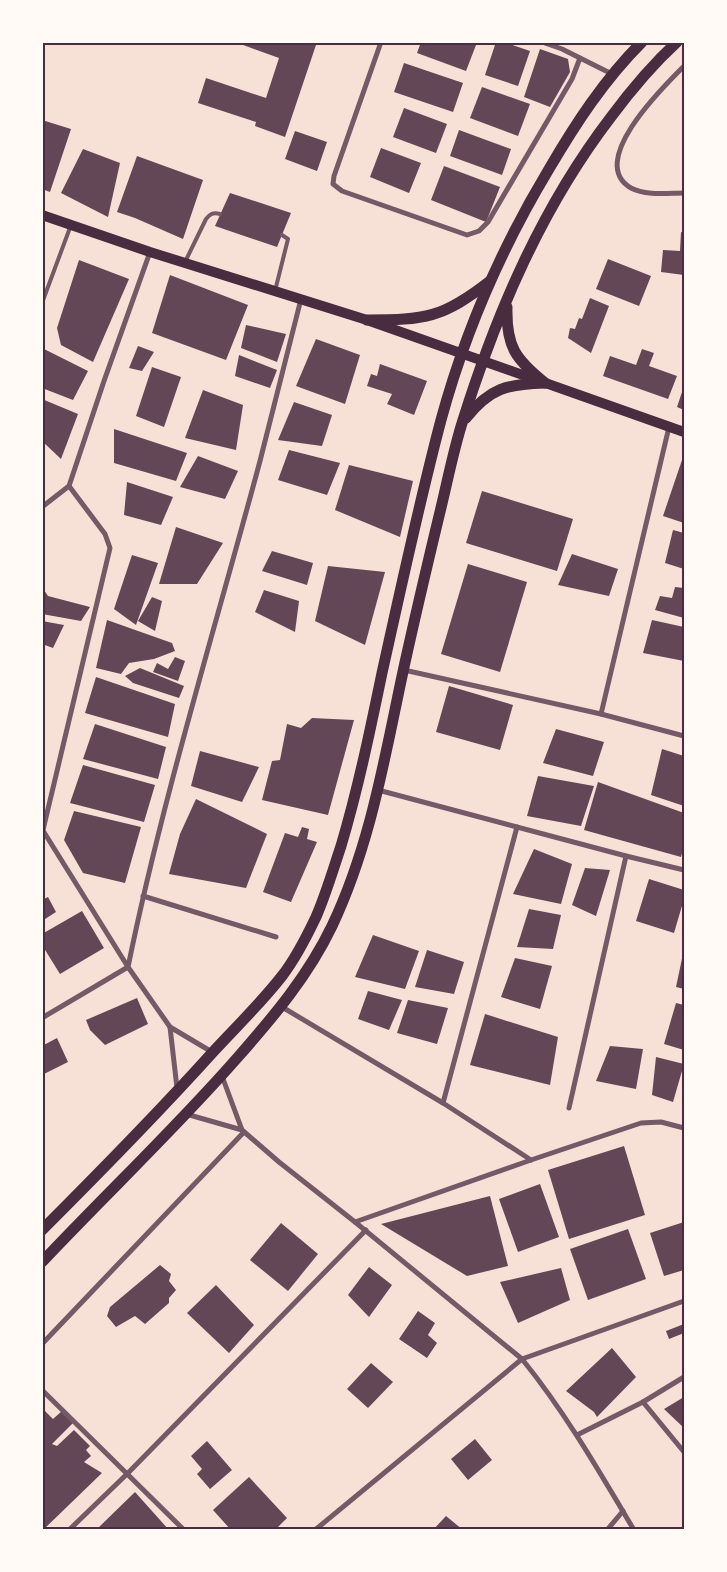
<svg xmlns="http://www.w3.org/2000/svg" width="727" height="1572" font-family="Georgia,serif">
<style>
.building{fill:#644757}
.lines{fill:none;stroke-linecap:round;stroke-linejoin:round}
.service{stroke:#755966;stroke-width:4}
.minor{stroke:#755966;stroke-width:5}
.secondary{stroke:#4a2c40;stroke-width:10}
.primary{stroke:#4a2c40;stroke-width:11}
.neatline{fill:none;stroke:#4a2c40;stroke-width:2}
</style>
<rect width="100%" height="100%" fill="#f7e1d7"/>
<!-- building -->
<g class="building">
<polygon points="235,42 317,42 285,137 255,126 256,122 198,103 206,78 266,98 279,58"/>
<polygon points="421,42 470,42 476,45 466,71 417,53"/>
<polygon points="496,42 504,42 530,51 518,86 485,75"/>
<polygon points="540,49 568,59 570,72 550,107 524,97"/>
<polygon points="404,63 463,83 453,112 394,92"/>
<polygon points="482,87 530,104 518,136 470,118"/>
<polygon points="404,108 447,124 436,153 393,137"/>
<polygon points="42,120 71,129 50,192 42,189"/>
<polygon points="459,130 511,149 502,175 450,156"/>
<polygon points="295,131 327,142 317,171 285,159"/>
<polygon points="381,148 421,163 409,193 370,177"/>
<polygon points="83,149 120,163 108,217 61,193"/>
<polygon points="137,156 203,180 183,239 135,218 117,212"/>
<polygon points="444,166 500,187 486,222 431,200"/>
<polygon points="230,193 291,213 277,247 215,226"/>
<polygon points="681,232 684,233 684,275 661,272 663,250 680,251"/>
<polygon points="608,259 651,276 639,306 596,289"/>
<polygon points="79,260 129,279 93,362 61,345 57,328"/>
<polygon points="170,275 248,305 226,360 152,333"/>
<polygon points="590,298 609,306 591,353 568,338 570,328 575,329 579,318 582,319"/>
<polygon points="246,325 286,334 277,362 241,348"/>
<polygon points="316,339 360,355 345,404 296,386"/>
<polygon points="138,346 154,352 142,371 129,368"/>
<polygon points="44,349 88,371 73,400 42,388"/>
<polygon points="642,349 654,353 649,366 677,376 668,399 603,376 610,356 636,365"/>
<polygon points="239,355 277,370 270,388 235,376"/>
<polygon points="380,364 427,381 414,415 387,404 392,394 367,386 371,374 377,376"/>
<polygon points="152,367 181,377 164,427 136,416"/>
<polygon points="684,386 684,410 677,407"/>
<polygon points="203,390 243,405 236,450 185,438"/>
<polygon points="42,399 78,414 61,459 42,441"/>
<polygon points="294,402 332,415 322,446 278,440"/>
<polygon points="114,429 187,453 176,481 114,463"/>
<polygon points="289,450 340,463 327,495 278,480"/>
<polygon points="198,456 238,471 225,499 180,487"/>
<polygon points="683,457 684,458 684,523 663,516"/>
<polygon points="349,465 413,481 400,537 335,510"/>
<polygon points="127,482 173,497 161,525 124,515"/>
<polygon points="482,491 573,519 557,571 466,543"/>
<polygon points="176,527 223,543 197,584 159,584"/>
<polygon points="673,530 684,533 684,569 665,563"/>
<polygon points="272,551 313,563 307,585 262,571"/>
<polygon points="572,554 618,569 609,596 558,585"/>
<polygon points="132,555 158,563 136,625 114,609"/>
<polygon points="468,564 527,582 500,672 441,654"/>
<polygon points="328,566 385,572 365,645 315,621"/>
<polygon points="42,587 48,596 90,607 81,621 42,614"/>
<polygon points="675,587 684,588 684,618 655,610 660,596 672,598"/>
<polygon points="264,590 299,601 295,632 255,612"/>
<polygon points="152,597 162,601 155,631 138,621"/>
<polygon points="107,620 172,643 175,651 154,659 129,663 121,674 96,668"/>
<polygon points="652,620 684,627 684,661 643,653"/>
<polygon points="42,621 64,625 53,648 42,644"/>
<polygon points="175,657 185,661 178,681 153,672 157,663 168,669"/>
<polygon points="140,668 184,686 179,698 133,683 125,676"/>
<polygon points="96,677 175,704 168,737 85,713"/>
<polygon points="449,686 513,705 500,750 436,732"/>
<polygon points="312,718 354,720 328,815 262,800 272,761 280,760 287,724 301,728"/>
<polygon points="95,724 166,747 158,779 83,759"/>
<polygon points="556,729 604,742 593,776 543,763"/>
<polygon points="662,749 684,756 684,806 651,795"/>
<polygon points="200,751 259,767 242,802 191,786"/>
<polygon points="83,765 155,785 144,822 70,803"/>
<polygon points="538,776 594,786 581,826 527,816"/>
<polygon points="598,782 684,813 684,846 681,857 584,830"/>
<polygon points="196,799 267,834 246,888 169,874 180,834"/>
<polygon points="74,811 141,827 125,883 83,873 64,840"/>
<polygon points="302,827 309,829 307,839 317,842 291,902 263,892 285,833 298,837"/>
<polygon points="534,849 572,864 561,904 513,894"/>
<polygon points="585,868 610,870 596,916 572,905"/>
<polygon points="649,879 684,890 684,899 674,933 636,921"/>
<polygon points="48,897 56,912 42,921 42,900"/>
<polygon points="529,909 561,915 553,949 517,947"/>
<polygon points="82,911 104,948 60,974 42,945 42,934"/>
<polygon points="373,935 419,951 405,989 355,977"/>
<polygon points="684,949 684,989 676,987"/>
<polygon points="427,950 464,962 454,994 415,987"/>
<polygon points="515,958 552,966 540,1009 501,997"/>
<polygon points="368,991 402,1000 389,1030 358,1019"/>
<polygon points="137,998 148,1024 105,1045 90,1030 86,1020"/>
<polygon points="408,1000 448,1008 437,1044 397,1033"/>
<polygon points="676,1003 684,1005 684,1050 664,1044"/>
<polygon points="485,1014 558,1037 550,1085 470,1065"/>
<polygon points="57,1038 68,1062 42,1075 42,1046"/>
<polygon points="610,1046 643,1049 636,1089 596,1081"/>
<polygon points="656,1057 684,1064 673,1102 652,1095"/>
<polygon points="624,1146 645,1215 569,1239 548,1170"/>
<polygon points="540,1184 559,1237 518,1252 499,1199"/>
<polygon points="490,1196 508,1266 467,1276 381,1224"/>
<polygon points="684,1222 684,1270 664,1276 650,1233"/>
<polygon points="281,1223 318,1254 288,1291 250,1260"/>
<polygon points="628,1229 646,1279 588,1300 570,1249"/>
<polygon points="160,1265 171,1274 169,1281 176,1290 169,1298 169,1303 145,1324 135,1316 116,1327 107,1316 110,1307"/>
<polygon points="369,1267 392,1285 369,1317 348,1295"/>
<polygon points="561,1268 570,1300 518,1323 500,1282"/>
<polygon points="216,1285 254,1325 229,1353 187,1313"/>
<polygon points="418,1311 435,1323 428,1335 437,1343 427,1358 399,1339"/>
<polygon points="684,1324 684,1333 669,1339 666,1331"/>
<polygon points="612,1348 636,1377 597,1417 594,1412 566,1391"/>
<polygon points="371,1363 393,1382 368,1408 347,1389"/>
<polygon points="684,1397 684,1428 664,1409"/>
<polygon points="42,1408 53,1419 62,1411 74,1422 52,1444 57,1446 74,1430 90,1446 86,1450 91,1456 84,1462 102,1473 43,1530"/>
<polygon points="475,1439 492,1460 468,1480 451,1459"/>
<polygon points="207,1441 232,1470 210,1489 197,1474 202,1469 191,1456"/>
<polygon points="249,1477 287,1518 275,1530 231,1530 213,1510"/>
<polygon points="135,1492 169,1530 96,1530"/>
<polygon points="446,1516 463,1530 433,1530"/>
</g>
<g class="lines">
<!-- service -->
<g class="service">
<path d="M185,262L206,219C210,214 213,212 220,214"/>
<polyline points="275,291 288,239 282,235"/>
<polyline points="42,303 71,225"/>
</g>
<!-- minor -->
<g class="minor">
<polyline points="381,42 334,176 333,184 342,191 467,235 479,231 488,222 572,79 580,58"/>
<polyline points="542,42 562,49 612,74"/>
<path d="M684,66C663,87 586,162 631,188C646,196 668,193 684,193"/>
<polyline points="42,507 69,486 104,381 150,252"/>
<polyline points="404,670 601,714 684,736"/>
<polyline points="601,714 669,427"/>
<polyline points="378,790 626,856 684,870"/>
<polyline points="42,829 128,967 170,1027 212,1052"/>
<polyline points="43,830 110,548 105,534 69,486"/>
<polyline points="143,896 276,937"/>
<polyline points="282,1007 443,1103 531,1160"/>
<path d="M42,1018L128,967C163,796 215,629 260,461C274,407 287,353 301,299"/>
<polyline points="170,1027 177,1088"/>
<polyline points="222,1076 242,1130"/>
<polyline points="443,1103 517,827"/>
<polyline points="569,1108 626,856"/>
<polyline points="186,1114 242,1130 279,1162 355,1222 522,1359 684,1301"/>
<polyline points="355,1222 531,1160 641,1123 661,1122 684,1128"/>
<polyline points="42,1344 244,1132"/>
<polyline points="42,1390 184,1530"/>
<polyline points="643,1402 684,1452"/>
<polyline points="577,1435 643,1402 684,1377"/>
<polyline points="69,1530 128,1473 366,1230"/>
<path d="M315,1530L522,1359C565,1412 599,1471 634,1530"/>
<polyline points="607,1530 623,1511"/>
</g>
<!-- secondary -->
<polyline class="secondary" points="42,215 150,252 367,320 684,432"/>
<!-- primary -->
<g class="primary">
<path d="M507,307C506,346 515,359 545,383"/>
<path d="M367,320C425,320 443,318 490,281"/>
<path d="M466,418C490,388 507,384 545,383"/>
<path d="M42,1230C100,1172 158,1113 213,1052C236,1027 261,1003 282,976C296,958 306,938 316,917C326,894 333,870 341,846C358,789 370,731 382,673C401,588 419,503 441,420C465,332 502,247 549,169C576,123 604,80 642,42"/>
<path d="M42,1262C107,1193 176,1128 238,1057C274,1016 308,976 332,926C371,844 385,755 404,667C415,617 427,566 439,516C447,484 453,451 463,420C497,312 542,207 611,117C631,90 652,65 677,42"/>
</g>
</g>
<!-- border -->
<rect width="727" height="1572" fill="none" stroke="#fffaf5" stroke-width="88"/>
<rect x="44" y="44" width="639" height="1484" class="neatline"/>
</svg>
